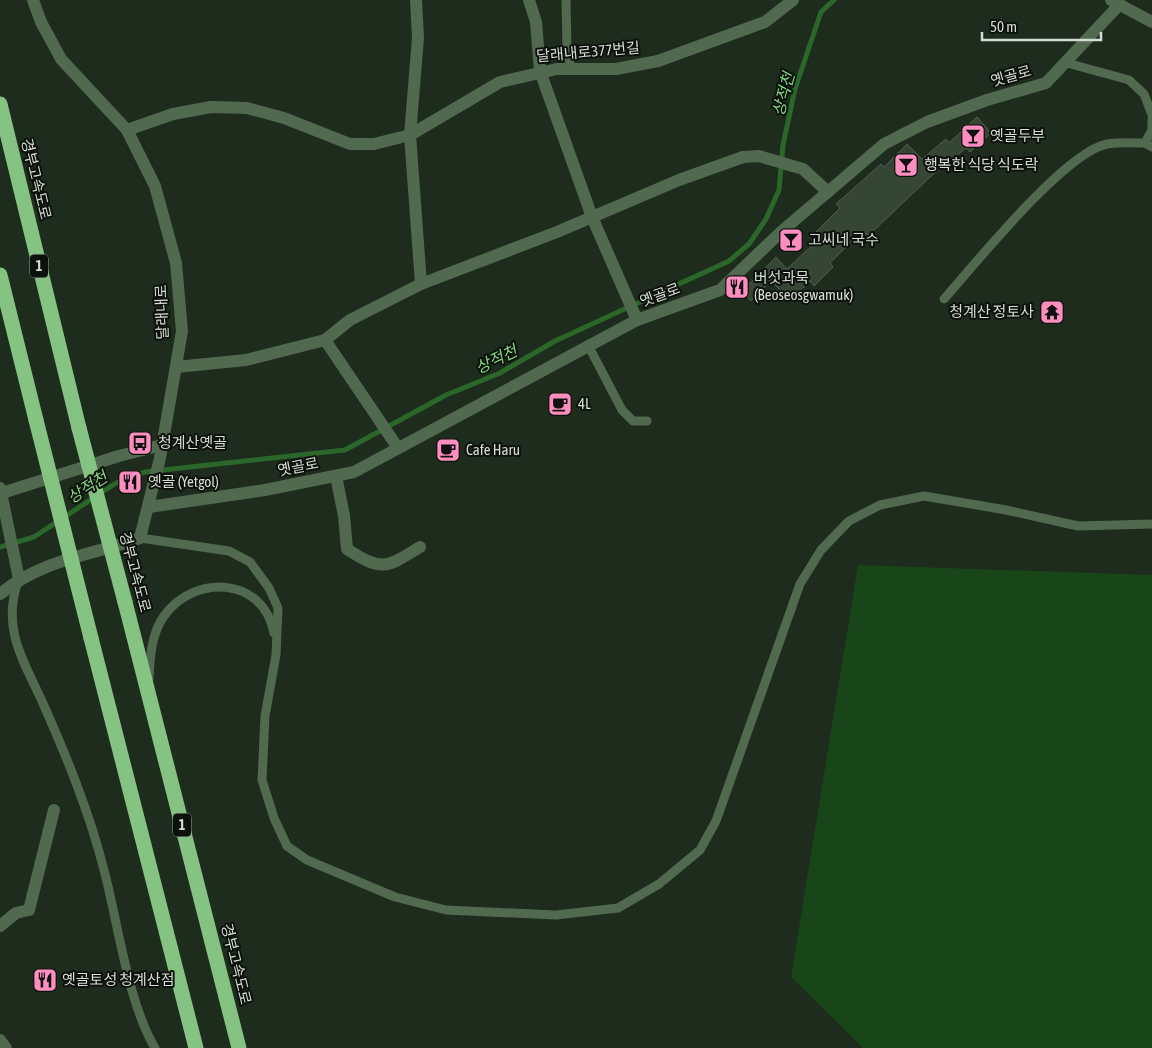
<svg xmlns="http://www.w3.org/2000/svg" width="1152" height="1048" font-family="'Asap Condensed','Noto Sans KR',sans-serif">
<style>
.green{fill:#194618}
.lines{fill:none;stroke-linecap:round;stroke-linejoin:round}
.stream{stroke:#2b662a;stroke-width:5}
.building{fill:#364635;stroke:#4f5f4e}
.service{stroke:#50694f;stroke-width:9}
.minor{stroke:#50694f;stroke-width:12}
.tertiary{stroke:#50694f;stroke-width:12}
.motorway{stroke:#85c382;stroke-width:15}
.motorway-bridge{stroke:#85c382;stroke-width:15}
.labels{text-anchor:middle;stroke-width:4;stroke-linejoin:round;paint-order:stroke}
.shield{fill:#0c120b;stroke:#98a097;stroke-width:1}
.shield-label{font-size:14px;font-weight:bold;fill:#d4ddd3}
.street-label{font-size:15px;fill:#d4ddd3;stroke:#0c120b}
.poi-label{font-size:15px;fill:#d4ddd3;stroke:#0c120b;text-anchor:start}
.water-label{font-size:16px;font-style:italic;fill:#85d682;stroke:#0c120b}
</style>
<rect width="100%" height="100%" fill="#1d2c1c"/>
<!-- green -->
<polygon class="green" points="858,565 1152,575 1152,1048 863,1048 791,977"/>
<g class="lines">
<!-- stream -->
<polyline class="stream" points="0,547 34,537 116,483 145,472 345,450 446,395 500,373 555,341 729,261 749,244 766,219 779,190 783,145 795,89 821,12 834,0"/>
</g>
<!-- building -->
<polygon class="building" points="977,117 991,133 970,152 966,148 930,177 868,236 862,231 830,263 833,267 814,286 810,281 790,300 771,281 751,301 742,291 776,257 787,269 819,239 814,234 840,208 836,204 881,164 884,167 907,144 922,159 946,139 949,143"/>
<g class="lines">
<!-- service -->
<g class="service">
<polyline points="566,0 567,50 571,69"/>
<polyline points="1067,63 1129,80 1144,94 1152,115"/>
<polyline points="1152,120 1152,130 1145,143 1152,147"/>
<path d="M944,299C975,264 1065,152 1107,144C1119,142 1133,143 1145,143"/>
<polyline points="588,345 622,410 633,421 647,421"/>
<polyline points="140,538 229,551 250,562 269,588 278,608 276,655 265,716 262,780 274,818 287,846 307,860 395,897 446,910 556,915 618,908 659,884 700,850 716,821 800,584 821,550 849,521 880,505 924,496 1006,510 1078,526 1152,524"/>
<path d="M18,581C2,628 22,658 41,699C66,755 89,811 104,870C118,923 128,1003 155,1048"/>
<path d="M149,679C150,658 151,634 164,616C194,574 263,576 274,633"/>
</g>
<!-- minor -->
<g class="minor">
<polyline points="416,0 418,38 410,135 421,284"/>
<polyline points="529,0 536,22 540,71 592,217 637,320"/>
<polyline points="1111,0 1152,22"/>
<polyline points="127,130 173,114 211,107 247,108 284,118 350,144 374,144 410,135 500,82 557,69 616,69 658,61 765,22 793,0"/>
<polyline points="325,340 398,448"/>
<polyline points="176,367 246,360 325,340 350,320 421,284 557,232 679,180 743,157 759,156 803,169 828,192"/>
<path d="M336,476L344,516L347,549C382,572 386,568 420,547"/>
<polyline points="0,488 19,579"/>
<polyline points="2,493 119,456 162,445"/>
<polyline points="149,507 265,490 354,472 637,320 720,290 782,231 884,144 927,122 987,100 1046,83 1120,4"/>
<polyline points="0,926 16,913 29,910 54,810"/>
</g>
<!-- tertiary -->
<g class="tertiary">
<path d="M0,594C43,559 89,556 140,538L160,458L182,331L176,263L155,186L127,130L61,59L41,22L33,0"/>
<polyline points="0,1040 6,1048"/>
</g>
<!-- motorway -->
<g class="motorway">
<polyline points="0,104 79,428"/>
<polyline points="0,275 36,420"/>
<polyline points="125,602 239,1048"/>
<polyline points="91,638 196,1048"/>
</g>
<!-- motorway-bridge -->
<g class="motorway-bridge">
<polyline points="36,420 91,638"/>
<polyline points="79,428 125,602"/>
</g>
</g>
<!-- icons -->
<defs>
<g id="bar-square" transform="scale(1.25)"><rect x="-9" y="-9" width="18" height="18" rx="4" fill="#fd8ebf" stroke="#0c120b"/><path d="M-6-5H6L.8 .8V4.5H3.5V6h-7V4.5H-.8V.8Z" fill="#111"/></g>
<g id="restaurant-square" transform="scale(1.25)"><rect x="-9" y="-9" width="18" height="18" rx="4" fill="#fd8ebf" stroke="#0c120b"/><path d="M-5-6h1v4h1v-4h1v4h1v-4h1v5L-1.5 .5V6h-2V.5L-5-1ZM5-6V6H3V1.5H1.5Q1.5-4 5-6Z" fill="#111"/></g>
<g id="temple-square" transform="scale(1.25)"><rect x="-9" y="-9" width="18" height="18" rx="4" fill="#fd8ebf" stroke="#0c120b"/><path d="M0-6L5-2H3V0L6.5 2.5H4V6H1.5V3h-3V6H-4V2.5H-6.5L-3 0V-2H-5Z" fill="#111"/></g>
<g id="cafe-square" transform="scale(1.25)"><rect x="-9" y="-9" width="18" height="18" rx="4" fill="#fd8ebf" stroke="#0c120b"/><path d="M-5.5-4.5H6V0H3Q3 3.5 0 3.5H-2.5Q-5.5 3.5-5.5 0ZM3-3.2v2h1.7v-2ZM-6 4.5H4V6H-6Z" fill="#111"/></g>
<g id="bus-square" transform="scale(1.25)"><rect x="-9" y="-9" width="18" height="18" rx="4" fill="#fd8ebf" stroke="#0c120b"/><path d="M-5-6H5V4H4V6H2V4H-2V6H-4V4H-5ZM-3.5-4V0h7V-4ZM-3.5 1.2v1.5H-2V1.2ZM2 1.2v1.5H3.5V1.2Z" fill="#111"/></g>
</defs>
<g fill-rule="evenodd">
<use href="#bar-square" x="973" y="136"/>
<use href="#bar-square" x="906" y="165"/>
<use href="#bar-square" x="791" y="240"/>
<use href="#restaurant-square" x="737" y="287"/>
<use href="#temple-square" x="1052" y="312"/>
<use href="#cafe-square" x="560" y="404"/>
<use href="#bus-square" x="140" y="443"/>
<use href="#cafe-square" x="448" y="450"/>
<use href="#restaurant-square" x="130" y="482"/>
<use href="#restaurant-square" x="45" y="980"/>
</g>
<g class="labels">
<!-- shield labels -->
<g class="shield">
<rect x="30" y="254.5" width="18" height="23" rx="4"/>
<rect x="173" y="813.5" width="18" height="23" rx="4"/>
</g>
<g class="shield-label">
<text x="39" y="271">1</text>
<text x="182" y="830">1</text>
</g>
<!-- street labels -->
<g class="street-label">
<text transform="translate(588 52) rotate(-5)" y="5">달래내로377번길</text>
<text transform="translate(1011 76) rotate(-16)" y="5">옛골로</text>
<text transform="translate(36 179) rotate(76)" y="5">경부고속도로</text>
<text transform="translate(660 295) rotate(-20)" y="5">옛골로</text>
<text transform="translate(162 312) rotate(-92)" y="5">달래내로</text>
<text transform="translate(298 467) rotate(-11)" y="5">옛골로</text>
<text transform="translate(135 572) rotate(75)" y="5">경부고속도로</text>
<text transform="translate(236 964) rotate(76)" y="5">경부고속도로</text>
</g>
<!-- poi labels -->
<g class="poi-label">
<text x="990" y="141">옛골두부</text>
<text x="924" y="170">행복한 식당 식도락</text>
<text x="808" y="245">고씨네 국수</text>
<text x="754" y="283">버섯과묵<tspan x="754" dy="17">(Beoseosgwamuk)</tspan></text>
<text x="1034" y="317" text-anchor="end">청계산 정토사</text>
<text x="578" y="409">4L</text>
<text x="158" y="448">청계산옛골</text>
<text x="466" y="455">Cafe Haru</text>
<text x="148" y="487">옛골 (Yetgol)</text>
<text x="62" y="985">옛골토성 청계산점</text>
</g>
<!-- water labels -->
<g class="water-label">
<text transform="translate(783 94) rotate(-75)" y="6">상적천</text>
<text transform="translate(496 359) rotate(-26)" y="6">상적천</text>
<text transform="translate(87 487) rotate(-33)" y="6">상적천</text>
</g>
</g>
<!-- scale -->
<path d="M982 32v8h119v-8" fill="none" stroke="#d4ddd3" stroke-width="2.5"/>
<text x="990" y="32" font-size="15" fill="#d4ddd3" stroke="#0c120b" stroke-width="4" paint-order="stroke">50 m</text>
</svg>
